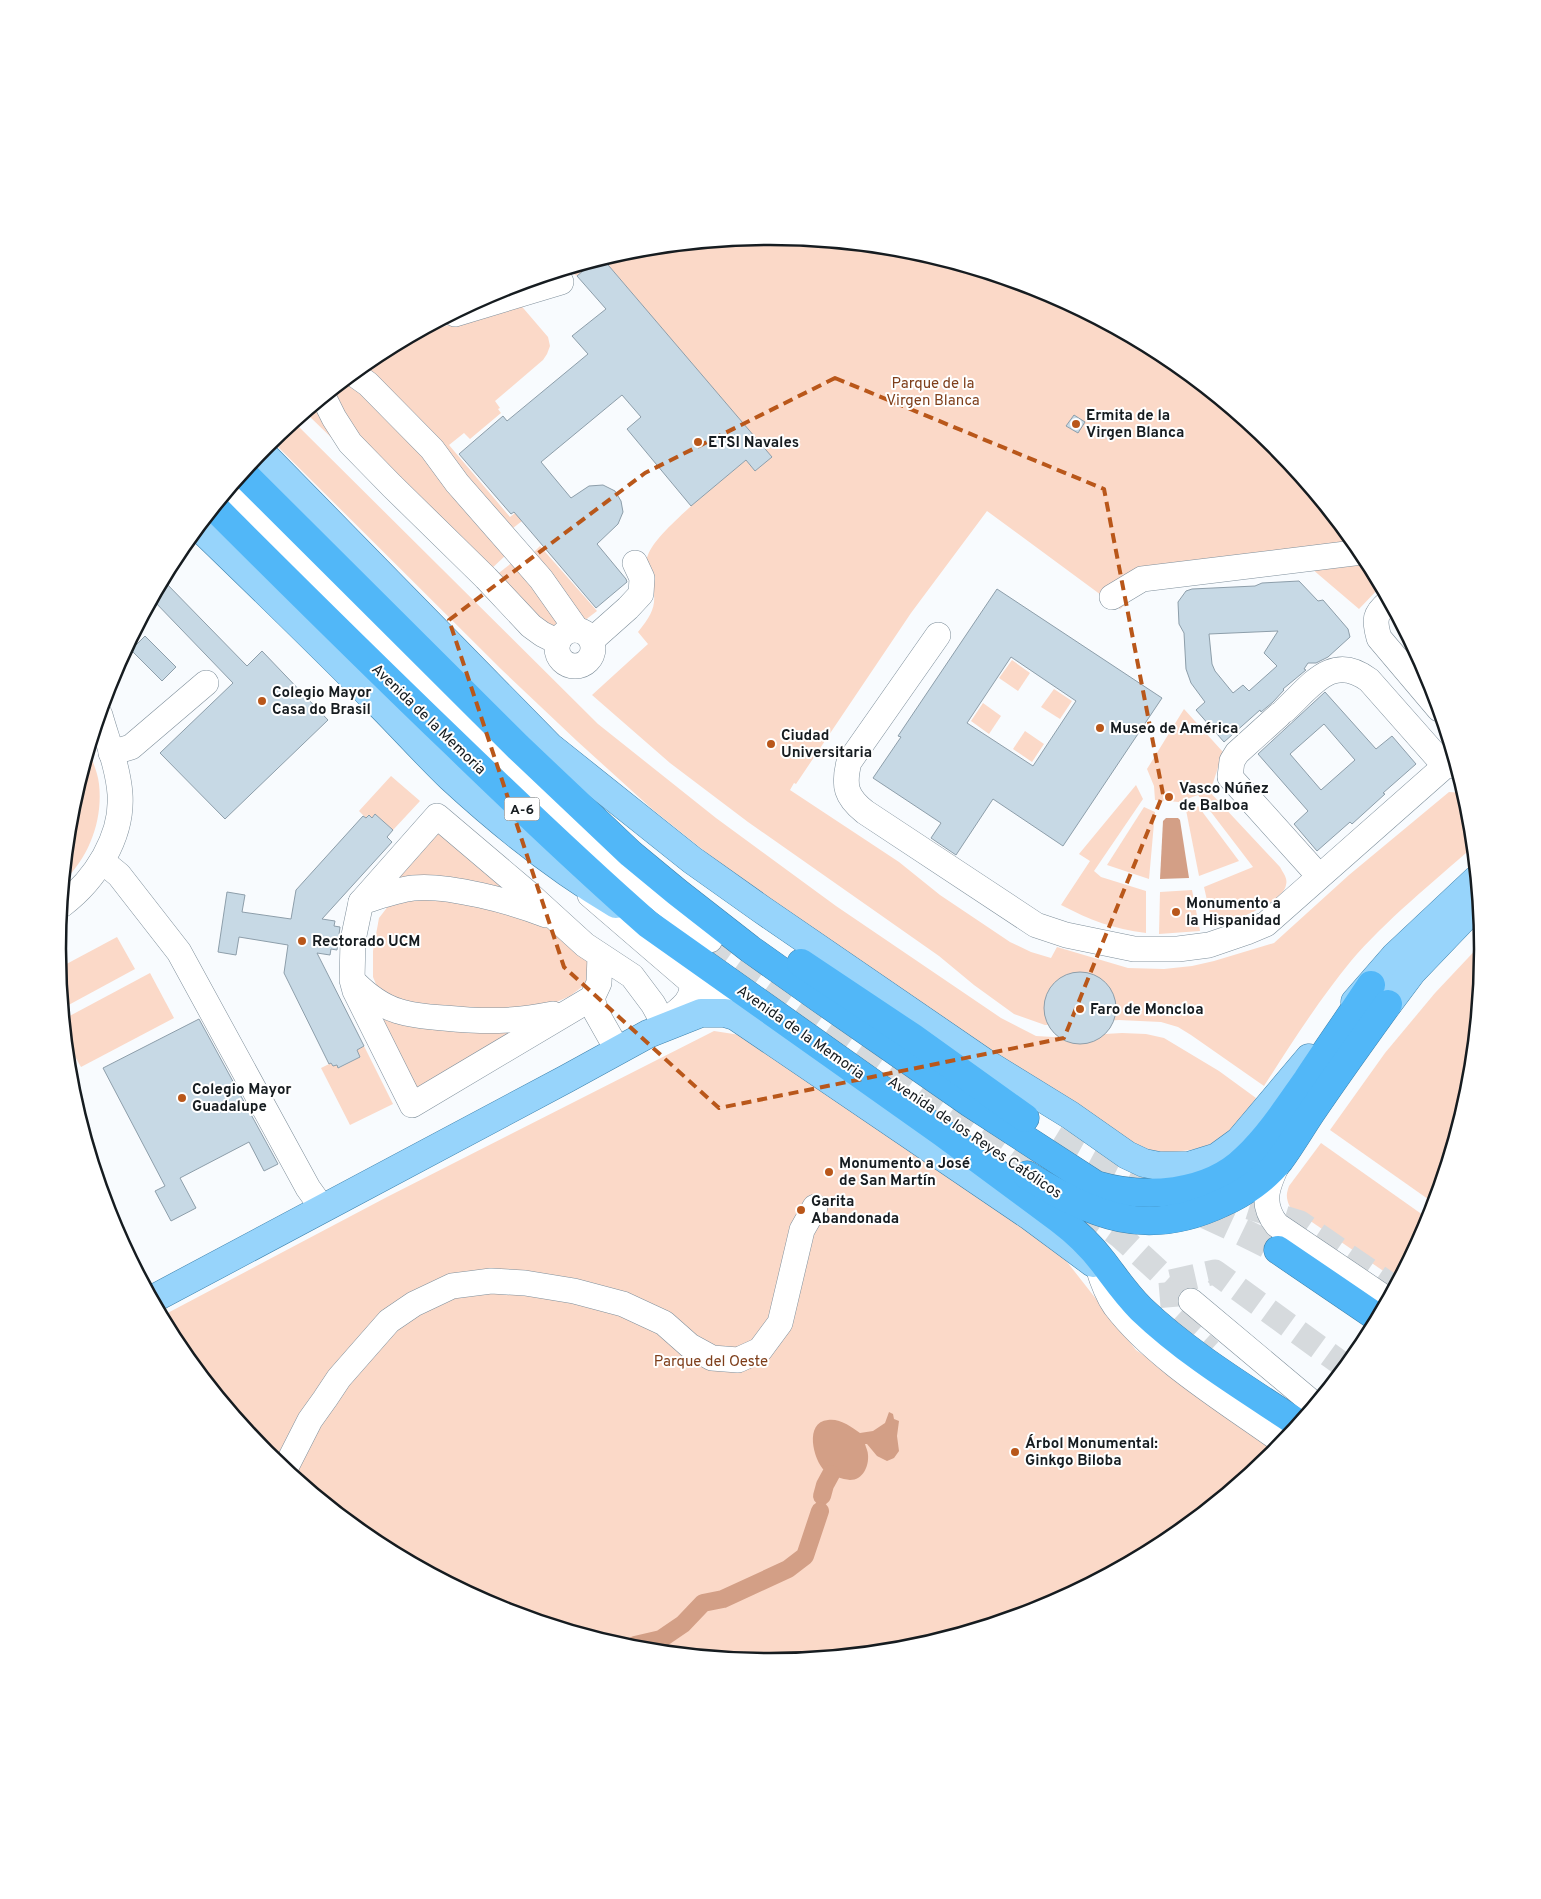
<svg xmlns="http://www.w3.org/2000/svg" width="1541" height="1899" font-family="Overpass,sans-serif">
<style>
.green{fill:#fbd9c8}
.water{fill:#d39f86}
.lines{fill:none;stroke-linecap:round;stroke-linejoin:round}
.canal{stroke:#d39f86;stroke-width:18}
.building{fill:#c7d9e5;stroke:#8d9eaa;fill-rule:evenodd}
.minor-tunnel{stroke:#d6dadd;stroke-width:25;stroke-dasharray:25 12;stroke-linecap:butt}
.highway-tunnel{stroke:#d6dadd;stroke-width:28;stroke-dasharray:28 14;stroke-linecap:butt}
.minor-casing{stroke:#7f8f9b;stroke-width:26}
.major-casing{stroke:#3c81ac;stroke-width:29}
.highway-casing{stroke:#3c81ac;stroke-width:29}
.minor{stroke:#fff;stroke-width:25}
.major{stroke:#97d4fb;stroke-width:28}
.highway{stroke:#51b7f8;stroke-width:28}
.marked{fill:none;stroke:#b9571a;stroke-width:4;stroke-dasharray:10 6;stroke-linejoin:round}
.poi-dot{fill:#b9571a;stroke:#fff;stroke-width:2}
.labels{text-anchor:middle;stroke-width:4;stroke-linejoin:round;paint-order:stroke}
.shield{fill:#fff;stroke:#5c6063;stroke-width:1}
.shield-label{font-size:14px;font-weight:bold;fill:#161c20}
.park-label{font-size:15px;fill:#7e3e1a;stroke:#fff}
.poi-label{font-size:15px;font-weight:bold;fill:#161c20;stroke:#fff;text-anchor:start}
.street-label{font-size:15px;fill:#161c20;stroke:#fff}
.rim{fill:none;stroke:#161c20;stroke-width:2.5}
</style>
<rect width="100%" height="100%" fill="#f8fbfe"/>
<!-- green -->
<g class="green">
<path d="M771,237L910,250L1044,291L1167,357L1275,446L1363,554L1381,586L1359,609L1305,563L1173,567L1120,609L987,511L911,613L796,784L794,783L790,790L899,862L940,895L1010,942L1031,952L1051,958L1057,947L1128,968L1164,969L1192,966L1214,961L1274,943L1349,875L1449,792L1464,793L1470,811L1473,847C1433,882 1385,921 1351,961C1319,1000 1291,1044 1264,1086L1191,1035L1178,1027L1161,1022L1119,1020L1045,1025L1014,1014L974,985L939,956L748,822L670,763L592,695L648,644L638,632C656,610 658,601 649,573C647,567 645,561 648,555C656,531 724,479 746,460L755,471L771,457L603,259L632,250Z"/>
<polygon points="594,262 577,276 567,270"/>
<polygon points="518,302 548,337 550,346 547,354 543,360 495,401 500,408 498,409 501,413 470,439 464,433 449,445 510,517 515,513 522,521 508,532 360,369 375,357 412,337"/>
<polygon points="347,379 417,450 508,553 488,572 379,467 330,393"/>
<polygon points="317,404 340,446 306,413"/>
<path d="M294,422L598,724L716,818L836,906L1001,1018L1036,1036L1053,1037L1122,1033L1146,1034L1164,1038L1219,1071L1256,1098C1246,1111 1237,1126 1224,1137C1203,1153 1159,1156 1135,1146C1129,1144 1123,1140 1118,1137L733,874L652,809L577,741L501,669L272,441Z"/>
<polygon points="540,546 597,611 584,621 530,556"/>
<polygon points="514,561 560,624 553,630 495,576"/>
<polygon points="1012,660 1030,673 1018,691 999,678"/>
<polygon points="1054,689 1072,701 1060,719 1041,707"/>
<polygon points="983,703 1001,716 989,734 971,721"/>
<path d="M1184,709L1223,752L1213,783L1207,789L1280,867C1283,873 1288,878 1286,885C1283,903 1229,923 1213,927L1204,887L1253,867L1198,795L1179,802L1155,800L1154,786L1147,769Z"/>
<polygon points="1025,731 1044,744 1032,762 1013,749"/>
<path d="M89,750C92,761 98,773 99,784C103,819 90,856 64,881L71,810Z"/>
<polygon points="391,776 420,801 393,830 375,814 372,818 368,815 366,818 359,811"/>
<path d="M1136,785L1143,799L1094,871L1101,877L1146,891V933C1113,929 1090,920 1061,905L1090,861L1079,854Z"/>
<polygon points="1198,806 1239,861 1199,876 1186,810"/>
<polygon points="1144,807 1155,812 1149,879 1107,865"/>
<polygon points="439,823 532,900 380,887"/>
<polygon points="1192,890 1200,931 1159,934 1160,892"/>
<polygon points="412,896 450,897 516,914 561,933 588,962 587,983 570,996 550,1005 503,1012 405,1002 378,989 373,977 373,951 379,918 389,905"/>
<polygon points="117,937 135,969 63,1008 59,968"/>
<polygon points="1483,942 1483,950 1470,1089 1435,1204 1330,1130 1385,1053 1435,993"/>
<polygon points="150,973 174,1018 81,1067 66,1041 64,1019"/>
<polygon points="364,999 528,1026 415,1091"/>
<polygon points="714,1031 740,1035 1046,1235 1136,1350 1280,1447 1274,1454 1166,1542 1043,1608 909,1649 770,1662 631,1649 497,1608 374,1542 266,1453 178,1345 162,1316 387,1197"/>
<polygon points="364,1046 393,1104 350,1125 321,1068 331,1063 333,1066 337,1065 339,1068 360,1057 357,1050"/>
<path d="M1321,1143L1430,1220L1398,1281L1290,1207C1286,1199 1286,1194 1289,1186Z"/>
</g>
<!-- water -->
<g class="water">
<polygon points="1166,818 1178,818 1180,820 1189,878 1160,879 1163,821"/>
<path d="M889,1412L893,1414L894,1419L899,1421L897,1436L899,1451L894,1458L887,1461L877,1456L867,1444H865C866,1448 868,1451 868,1455C869,1466 863,1480 850,1480C843,1479 830,1476 825,1471C813,1460 804,1422 828,1420C839,1418 852,1427 860,1433L873,1431L885,1423Z"/>
</g>
<g class="lines">
<!-- canal -->
<g class="canal">
<polyline points="822,1496 825,1485 831,1474"/>
<polyline points="631,1649 635,1645 661,1639 683,1624 703,1603 723,1599 788,1569 805,1556 820,1511"/>
</g>
</g>
<!-- building -->
<g class="building">
<polygon points="603,259 772,457 755,471 746,460 691,506 627,429 641,417 622,395 541,462 571,498 589,486 603,485 615,491 621,501 623,512 618,524 597,544 626,579 627,582 596,608 514,512 511,514 459,454 503,416 507,421 588,354 572,336 606,309 577,276 594,262"/>
<polygon points="1074,415 1085,422 1078,433 1066,426"/>
<polygon points="163,580 247,666 262,651 328,720 225,819 160,753 233,683 153,600"/>
<path d="M1299,581L1318,601L1323,600L1348,629L1350,637L1328,657L1316,663H1308L1304,669L1306,670L1283,689L1284,690L1273,702L1261,712L1260,710L1224,742L1196,710L1205,702L1191,683L1186,669L1184,633L1179,624L1178,602L1186,591L1192,589L1255,586L1262,583ZM1278,631L1264,653L1277,666L1249,691L1243,685L1233,693L1215,671L1212,664L1209,634Z"/>
<path d="M997,589L1162,698L1063,846L993,799L956,855L931,838L941,823L873,778L901,737L898,736ZM1011,657L1076,701L1033,766L967,723Z"/>
<polygon points="145,636 176,667 162,681 131,650"/>
<path d="M1325,692L1376,749L1392,736L1416,764L1383,793L1385,794L1352,824L1350,822L1317,851L1294,824L1308,811L1258,754ZM1324,724L1355,760L1321,790L1290,754Z"/>
<polygon points="375,814 393,830 387,837 392,842 322,919 335,921 334,926 340,927 337,950 331,949 330,955 317,953 364,1046 357,1050 360,1057 338,1068 337,1065 333,1066 331,1063 329,1064 284,973 288,945 239,937 236,955 218,952 227,892 245,895 242,912 291,919 296,890 363,816 366,818 369,815 372,818"/>
<circle cx="1080" cy="1008" r="36"/>
<polygon points="199,1019 278,1164 264,1171 249,1142 180,1178 196,1208 171,1221 155,1191 165,1186 103,1068"/>
</g>
<g class="lines">
<!-- minor-tunnel -->
<g class="minor-tunnel">
<polyline points="710,940 1046,1183"/>
<polyline points="1214,1196 1300,1223 1394,1288"/>
<polyline points="1082,1209 1120,1236 1191,1301"/>
<polyline points="1171,1282 1215,1272 1346,1367"/>
<polyline points="1171,1282 1174,1318 1210,1351"/>
</g>
<!-- highway-tunnel -->
<path class="highway-tunnel" d="M1054,1139C1125,1183 1205,1211 1278,1250"/>
<!-- minor casing -->
<g class="minor-casing">
<g id="minor">
<polyline points="455,314 561,282"/>
<polyline points="354,374 368,384 432,449 457,483 541,579 577,630"/>
<polyline points="324,398 334,418 350,443 392,486 486,578 531,626 542,634 558,642"/>
<polyline points="230,490 490,748 610,859 710,940"/>
<polyline points="1112,597 1142,579 1362,552"/>
<path d="M1389,602C1374,614 1374,620 1379,638L1439,709"/>
<circle cx="575" cy="648" r="18"/>
<path d="M938,635L849,762C843,786 846,797 865,812L1036,925L1066,935L1134,949H1178L1209,945L1247,932L1266,924L1445,766L1456,765"/>
<polyline points="592,640 628,608 641,594 642,578 635,563"/>
<path d="M1285,710C1311,686 1332,652 1369,680L1445,766"/>
<polyline points="1279,715 1237,753 1232,761 1230,777 1319,876"/>
<polyline points="111,753 131,747 206,683"/>
<polyline points="102,861 119,875 179,952 308,1188 323,1209"/>
<path d="M590,895L690,981C699,1001 671,1015 658,1026"/>
<path d="M361,902C378,897 396,890 413,888C447,884 514,902 546,915"/>
<path d="M62,905C95,880 123,837 120,794C118,767 107,740 100,715"/>
<polyline points="600,955 599,983 592,998 412,1105 355,991 352,980 353,940 361,902 437,816 529,894 585,945 632,976 653,1004 663,1022"/>
<polyline points="690,981 695,984 732,1012 735,1016"/>
<path d="M354,982C366,994 381,1006 398,1011C413,1016 429,1017 444,1018C485,1022 512,1022 553,1014"/>
<polyline points="592,998 596,1012 618,1051"/>
<path d="M1279,1161C1268,1184 1259,1203 1277,1225L1388,1300"/>
<path d="M1096,1260C1100,1275 1106,1293 1115,1306C1155,1359 1230,1404 1284,1443"/>
<polyline points="1191,1301 1315,1405"/>
<polyline points="285,1469 310,1420 325,1399 339,1378 389,1321 414,1304 452,1286 491,1281 525,1283 574,1291 623,1304 664,1323 690,1346 712,1358 738,1360 760,1350 780,1323 802,1230 815,1207"/>
</g>
</g>
<!-- major casing -->
<g class="major-casing">
<g id="major">
<polyline points="261,452 566,763"/>
<path d="M199,527C259,585 319,643 377,702C402,727 426,754 451,778C502,825 557,869 616,904"/>
<polyline points="553,749 692,860 761,909 984,1062 1070,1115 1127,1155 1144,1163 1159,1166 1188,1166 1217,1157 1239,1141 1309,1058"/>
<polyline points="1355,1002 1395,956 1477,879"/>
<polyline points="1388,1004 1412,972 1479,902"/>
<polyline points="153,1299 566,1079 648,1034 701,1013 725,1013 735,1016 1031,1217 1093,1263"/>
</g>
</g>
<!-- highway casing -->
<g class="highway-casing">
<g id="highway">
<path d="M243,473L518,747L631,854L677,892L750,949L819,998L970,1103L1096,1185C1144,1199 1208,1196 1246,1158C1270,1135 1288,1107 1307,1080C1328,1048 1350,1017 1371,985"/>
<path d="M215,508C294,587 374,666 455,744C518,805 582,866 648,924L943,1133L1059,1219C1075,1231 1090,1245 1103,1262C1116,1279 1125,1293 1141,1309C1188,1354 1245,1388 1299,1424"/>
<polyline points="801,963 912,1037 1025,1118"/>
<path d="M1027,1175C1093,1216 1146,1239 1222,1203C1243,1194 1266,1178 1280,1160C1291,1145 1301,1128 1311,1113C1336,1076 1362,1040 1388,1004"/>
<polyline points="1278,1250 1378,1318"/>
</g>
</g>
<!-- minor -->
<use href="#minor" class="minor"/>
<!-- major -->
<use href="#major" class="major"/>
<!-- highway -->
<use href="#highway" class="highway"/>
</g>
<!-- marked area -->
<path class="marked" d="M835,378L1104,489L1163,794L1064,1038L719,1108L564,967L449,620L645,473Z"/>
<!-- markers -->
<g class="poi-dot">
<circle cx="1076" cy="424" r="5"/>
<circle cx="698" cy="442" r="5"/>
<circle cx="262" cy="701" r="5"/>
<circle cx="1100" cy="728" r="5"/>
<circle cx="771" cy="744" r="5"/>
<circle cx="1169" cy="797" r="5"/>
<circle cx="1176" cy="912" r="5"/>
<circle cx="302" cy="941" r="5"/>
<circle cx="1080" cy="1009" r="5"/>
<circle cx="182" cy="1098" r="5"/>
<circle cx="829" cy="1172" r="5"/>
<circle cx="801" cy="1210" r="5"/>
<circle cx="1015" cy="1452" r="5"/>
</g>
<g class="labels">
<!-- shield labels -->
<rect class="shield" x="504.5" y="797.5" width="35" height="23" rx="4"/>
<g class="shield-label">
<text x="522" y="814">A-6</text>
</g>
<!-- park labels -->
<g class="park-label">
<text x="933" y="388">Parque de la<tspan x="933" dy="17">Virgen Blanca</tspan></text>
<text x="711" y="1366">Parque del Oeste</text>
</g>
<!-- poi labels -->
<g class="poi-label">
<text x="1086" y="420">Ermita de la<tspan x="1086" dy="17">Virgen Blanca</tspan></text>
<text x="708" y="447">ETSI Navales</text>
<text x="272" y="697">Colegio Mayor<tspan x="272" dy="17">Casa do Brasil</tspan></text>
<text x="1110" y="733">Museo de América</text>
<text x="781" y="740">Ciudad<tspan x="781" dy="17">Universitaria</tspan></text>
<text x="1179" y="793">Vasco Núñez<tspan x="1179" dy="17">de Balboa</tspan></text>
<text x="1186" y="908">Monumento a<tspan x="1186" dy="17">la Hispanidad</tspan></text>
<text x="312" y="946">Rectorado UCM</text>
<text x="1090" y="1014">Faro de Moncloa</text>
<text x="192" y="1094">Colegio Mayor<tspan x="192" dy="17">Guadalupe</tspan></text>
<text x="839" y="1168">Monumento a José<tspan x="839" dy="17">de San Martín</tspan></text>
<text x="811" y="1206">Garita<tspan x="811" dy="17">Abandonada</tspan></text>
<text x="1025" y="1448">Árbol Monumental:<tspan x="1025" dy="17">Ginkgo Biloba</tspan></text>
</g>
<!-- street labels -->
<g class="street-label">
<text transform="translate(429 719) rotate(44)" y="5">Avenida de la Memoria</text>
<text transform="translate(801 1032) rotate(35)" y="5">Avenida de la Memoria</text>
<text transform="translate(975 1137) rotate(34)" y="5">Avenida de los Reyes Católicos</text>
</g>
</g>
<!-- crop -->
<path d="M0 0H1541V1899H0ZM66 949a704 704 0 1 1 1408 0a704 704 0 1 1-1408 0Z" fill="#fff" fill-rule="evenodd"/>
<path class="rim" d="M66 949a704 704 0 1 1 1408 0a704 704 0 1 1-1408 0Z"/>
</svg>
